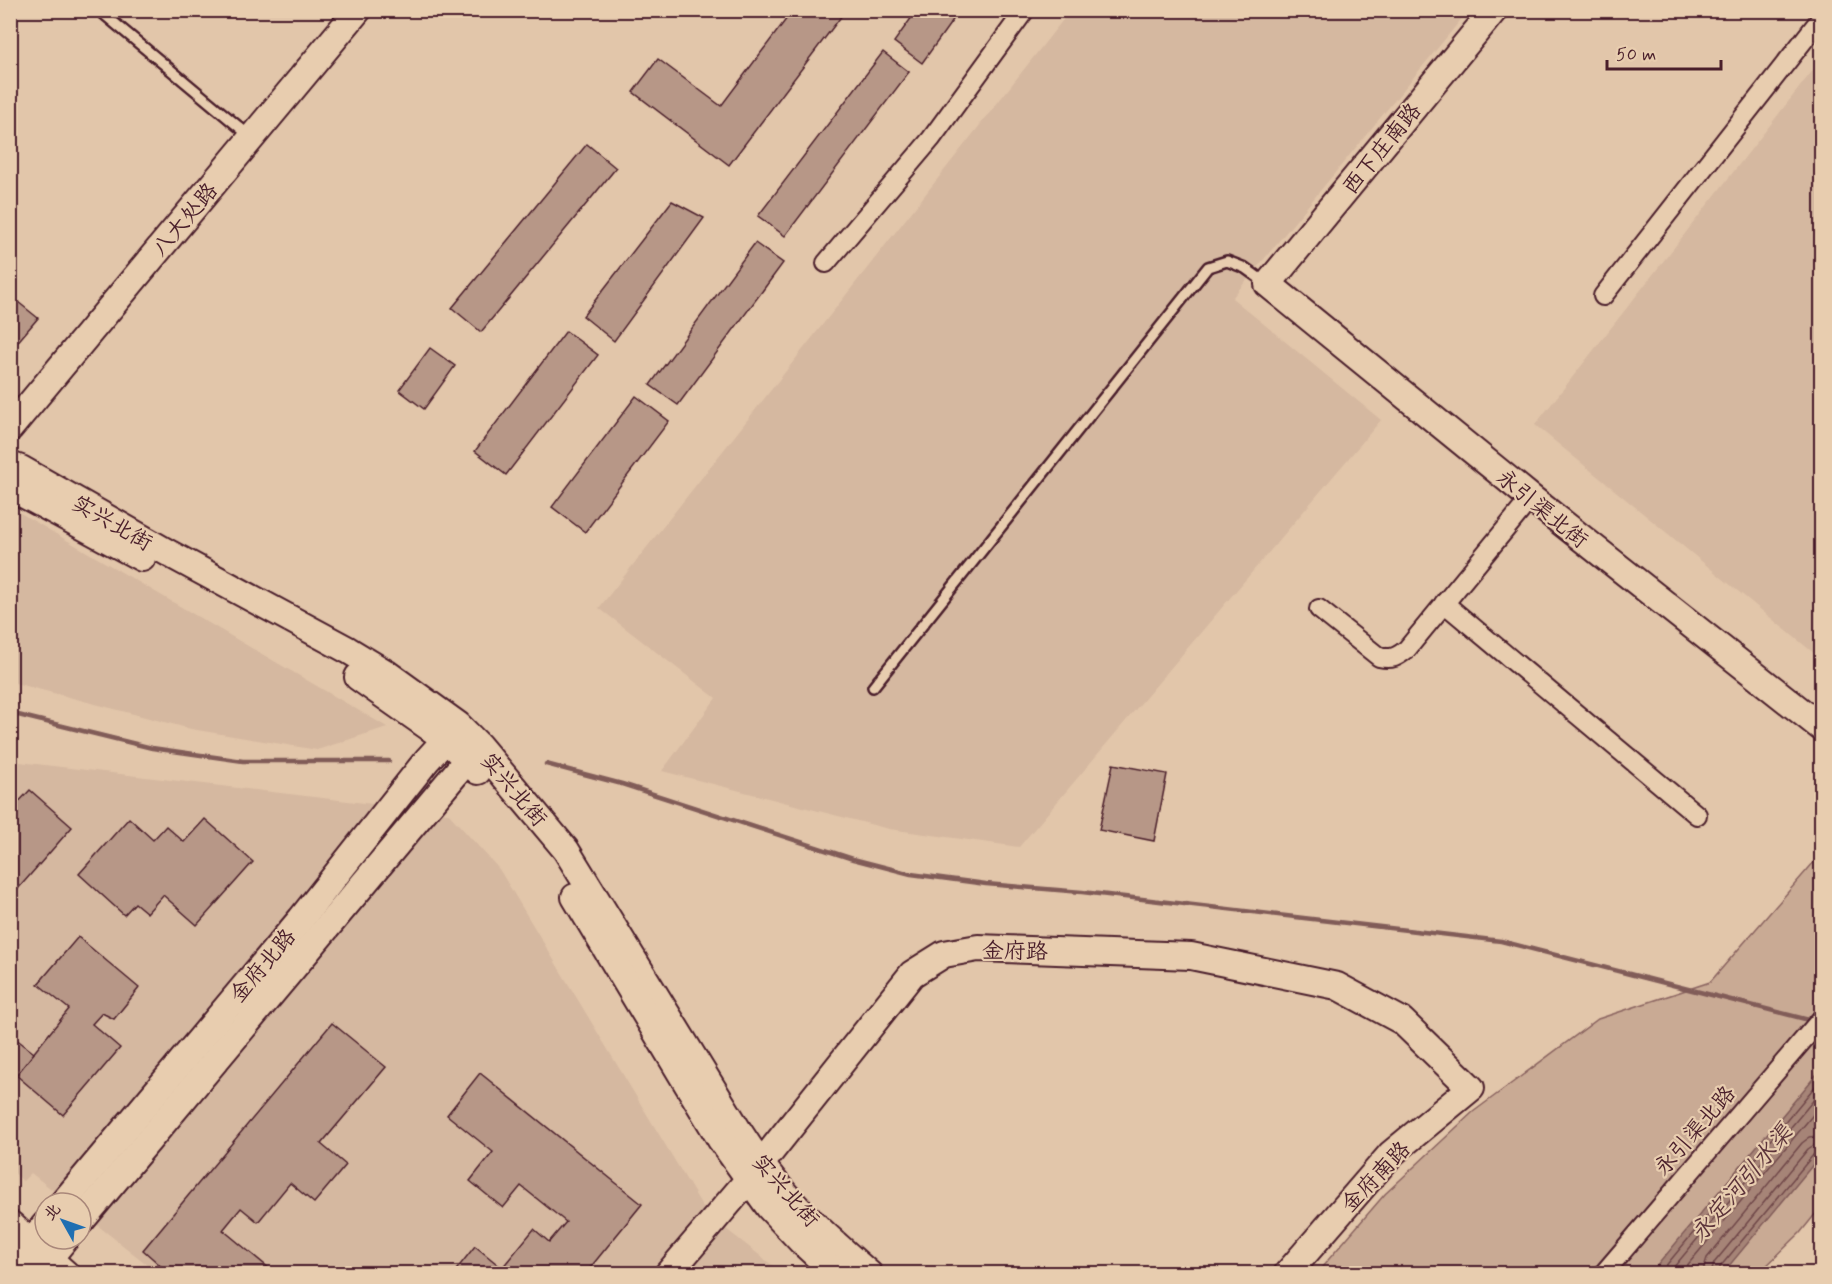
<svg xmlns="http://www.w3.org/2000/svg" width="1832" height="1284" font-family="Mynerve,'LXGW WenKai TC',sans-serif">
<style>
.built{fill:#d5b8a0}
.green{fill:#c9aa94;stroke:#8a6460;stroke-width:1.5}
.water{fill:#a68477;stroke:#815c59;stroke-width:1.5}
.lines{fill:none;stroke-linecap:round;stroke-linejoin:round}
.shore{stroke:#6f4749;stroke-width:1.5}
.stream{stroke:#815c59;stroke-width:4.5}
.building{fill:#b79787;stroke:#4a1f2b;stroke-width:1.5}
.lane-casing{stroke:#4a1f2b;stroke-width:14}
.street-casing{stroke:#4a1f2b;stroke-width:22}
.secondary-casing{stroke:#4a1f2b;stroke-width:30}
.lane{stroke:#e8cdaf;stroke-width:9}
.street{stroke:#e8cdaf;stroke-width:18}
.secondary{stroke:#e8cdaf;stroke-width:26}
.labels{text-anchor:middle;stroke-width:4.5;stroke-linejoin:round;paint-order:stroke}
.street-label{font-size:22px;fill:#4a1f2b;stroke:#e8cdaf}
.water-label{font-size:24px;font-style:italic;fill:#5c333a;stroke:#e8cdaf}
</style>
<rect width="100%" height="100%" fill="#e2c6aa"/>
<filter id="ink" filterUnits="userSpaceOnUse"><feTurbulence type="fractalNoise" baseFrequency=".0167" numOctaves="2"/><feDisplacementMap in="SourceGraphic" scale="12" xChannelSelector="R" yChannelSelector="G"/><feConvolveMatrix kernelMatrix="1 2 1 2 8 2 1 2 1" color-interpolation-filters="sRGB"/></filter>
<g filter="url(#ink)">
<!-- built -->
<g class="built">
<polygon points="1070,11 1463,11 1464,16 1232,298 1381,420 1019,847 889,829 662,771 716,698 599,608"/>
<polygon points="1821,60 1821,659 1535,425"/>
<polygon points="10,508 15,510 387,727 317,750 191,729 11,682"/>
<polygon points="11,761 448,813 499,869 707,1214 782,1273 158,1273 31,1173 23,1181 11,1170"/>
</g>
<!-- green -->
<polygon class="green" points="1821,854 1821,1207 1800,1233 1759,1273 1316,1274 1385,1194 1473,1112 1598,1019 1710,982"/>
<!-- water -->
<polygon class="water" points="1821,1069 1821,1155 1723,1273 1651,1273"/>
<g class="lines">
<!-- shore -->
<g class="shore">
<polyline points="1659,1274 1822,1078"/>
<polyline points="1668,1274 1822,1090"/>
<polyline points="1680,1274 1822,1104"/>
<polyline points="1702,1274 1707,1258 1802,1143 1810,1137 1822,1135"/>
<polyline points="1711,1274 1714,1263 1808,1149 1814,1145 1822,1144"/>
<polyline points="1719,1274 1720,1267 1814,1154 1822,1151"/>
</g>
<!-- stream -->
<g class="stream">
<polyline points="10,713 152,748 243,761 389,761"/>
<polyline points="546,764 622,784 853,859 911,874 986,884 1082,892 1501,941 1809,1020"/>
</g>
</g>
<!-- building -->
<g class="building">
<polygon points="793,10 846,10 729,165 633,92 658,59 721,106"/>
<polygon points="917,10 960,10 922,63 894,42"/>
<polygon points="883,52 909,72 785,236 758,216"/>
<polygon points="587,144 616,168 481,332 452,308"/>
<polygon points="672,201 704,218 614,341 583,316"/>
<polygon points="755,243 783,263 678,405 650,385"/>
<polygon points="13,298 38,318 10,351 10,300"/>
<polygon points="566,331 598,355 506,475 475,451"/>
<polygon points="430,348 455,366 424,409 399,390"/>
<polygon points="636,396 669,421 585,532 552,507"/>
<polygon points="1113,764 1167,774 1154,841 1099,830"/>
<polygon points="30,790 72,827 17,890 10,884 10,811"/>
<polygon points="129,818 153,840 166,826 184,842 205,819 253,862 197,925 163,895 147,913 135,903 124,915 79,874"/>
<polygon points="78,937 139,988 114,1019 102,1013 92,1024 120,1048 63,1115 16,1075 69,1009 38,984"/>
<polygon points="332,1023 386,1067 321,1144 346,1165 314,1203 290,1183 258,1222 241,1208 223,1230 276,1274 170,1274 143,1250"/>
<polygon points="10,1034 34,1053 10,1083"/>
<polygon points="480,1073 642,1204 585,1274 453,1274 475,1246 502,1268 534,1229 549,1242 566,1222 521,1186 503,1208 470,1181 493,1152 447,1115"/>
</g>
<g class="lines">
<!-- lane casing -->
<g class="lane-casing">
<g id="lane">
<polyline points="99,10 251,137"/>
<polyline points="873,687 1208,267 1227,261 1245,268 1266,283"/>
</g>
</g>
<!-- street casing -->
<g class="street-casing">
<g id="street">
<polyline points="826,263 931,139 1025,10"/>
<polyline points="1603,296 1822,17"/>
<polyline points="1444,603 1697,815"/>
<path d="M1319,609L1379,657C1392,660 1397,657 1407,649L1531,498"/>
<polyline points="1603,1274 1822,1018"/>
</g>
</g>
<!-- secondary casing -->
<g class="secondary-casing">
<g id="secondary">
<polyline points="1494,10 1268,284 1531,498 1822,728"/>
<polyline points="10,428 358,10"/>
<path d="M10,465L21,469L170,554L348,650L386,673L458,725L479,746L566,850L738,1130C754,1155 771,1179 791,1201C815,1227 842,1250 869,1274"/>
<polyline points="10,487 142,558"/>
<polyline points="358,677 446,739 478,771"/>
<polyline points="575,897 721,1140 769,1207 802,1242 837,1274"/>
<polyline points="63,1203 301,919 427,760 457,727"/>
<polyline points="81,1221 478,747"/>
<polyline points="10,1224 66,1274"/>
<polyline points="10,1266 45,1225"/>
<polyline points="36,1274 65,1239"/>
<polyline points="668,1274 749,1179 912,974 944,954 978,948 1191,956 1337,986 1402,1021 1471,1088 1391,1154 1287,1274"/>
</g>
</g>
<!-- lane -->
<use href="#lane" class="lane"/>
<!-- street -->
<use href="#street" class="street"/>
<!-- secondary -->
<use href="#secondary" class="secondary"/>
</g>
</g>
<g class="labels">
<!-- street labels -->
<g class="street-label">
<text transform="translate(1381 148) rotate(-51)" y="8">西下庄南路</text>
<text transform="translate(184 219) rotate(-50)" y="8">八大处路</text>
<text transform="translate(1543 508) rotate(39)" y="8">永引渠北街</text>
<text transform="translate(113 522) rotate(30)" y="8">实兴北街</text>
<text transform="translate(515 789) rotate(50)" y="8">实兴北街</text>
<text transform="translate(1015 950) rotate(1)" y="8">金府路</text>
<text transform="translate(262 965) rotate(-50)" y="8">金府北路</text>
<text transform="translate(1694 1130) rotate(-49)" y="8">永引渠北路</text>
<text transform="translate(1375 1176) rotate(-46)" y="8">金府南路</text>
<text transform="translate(787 1190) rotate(49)" y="8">实兴北街</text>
</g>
<!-- water labels -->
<g class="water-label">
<text transform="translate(1741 1183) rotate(-50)" y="8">永定河引水渠</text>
</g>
</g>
<!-- margin -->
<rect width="1832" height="1284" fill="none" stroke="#e8cdaf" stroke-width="36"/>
<rect x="18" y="18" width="1796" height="1248" fill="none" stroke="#4a1f2b" stroke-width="2" filter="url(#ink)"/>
<!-- north arrow -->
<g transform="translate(63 1221) rotate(310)"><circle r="28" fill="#e8cdaf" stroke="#a9877a" stroke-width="1.5"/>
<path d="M0-4.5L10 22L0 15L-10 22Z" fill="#1f6fb2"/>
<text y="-9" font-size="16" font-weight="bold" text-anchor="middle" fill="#4a1f2b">北</text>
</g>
<!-- scale -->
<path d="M1607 60v9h114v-9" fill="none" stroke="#4a1f2b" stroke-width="3"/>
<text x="1616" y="60" font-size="18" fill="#4a1f2b" stroke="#e8cdaf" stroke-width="4.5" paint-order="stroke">50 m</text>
</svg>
